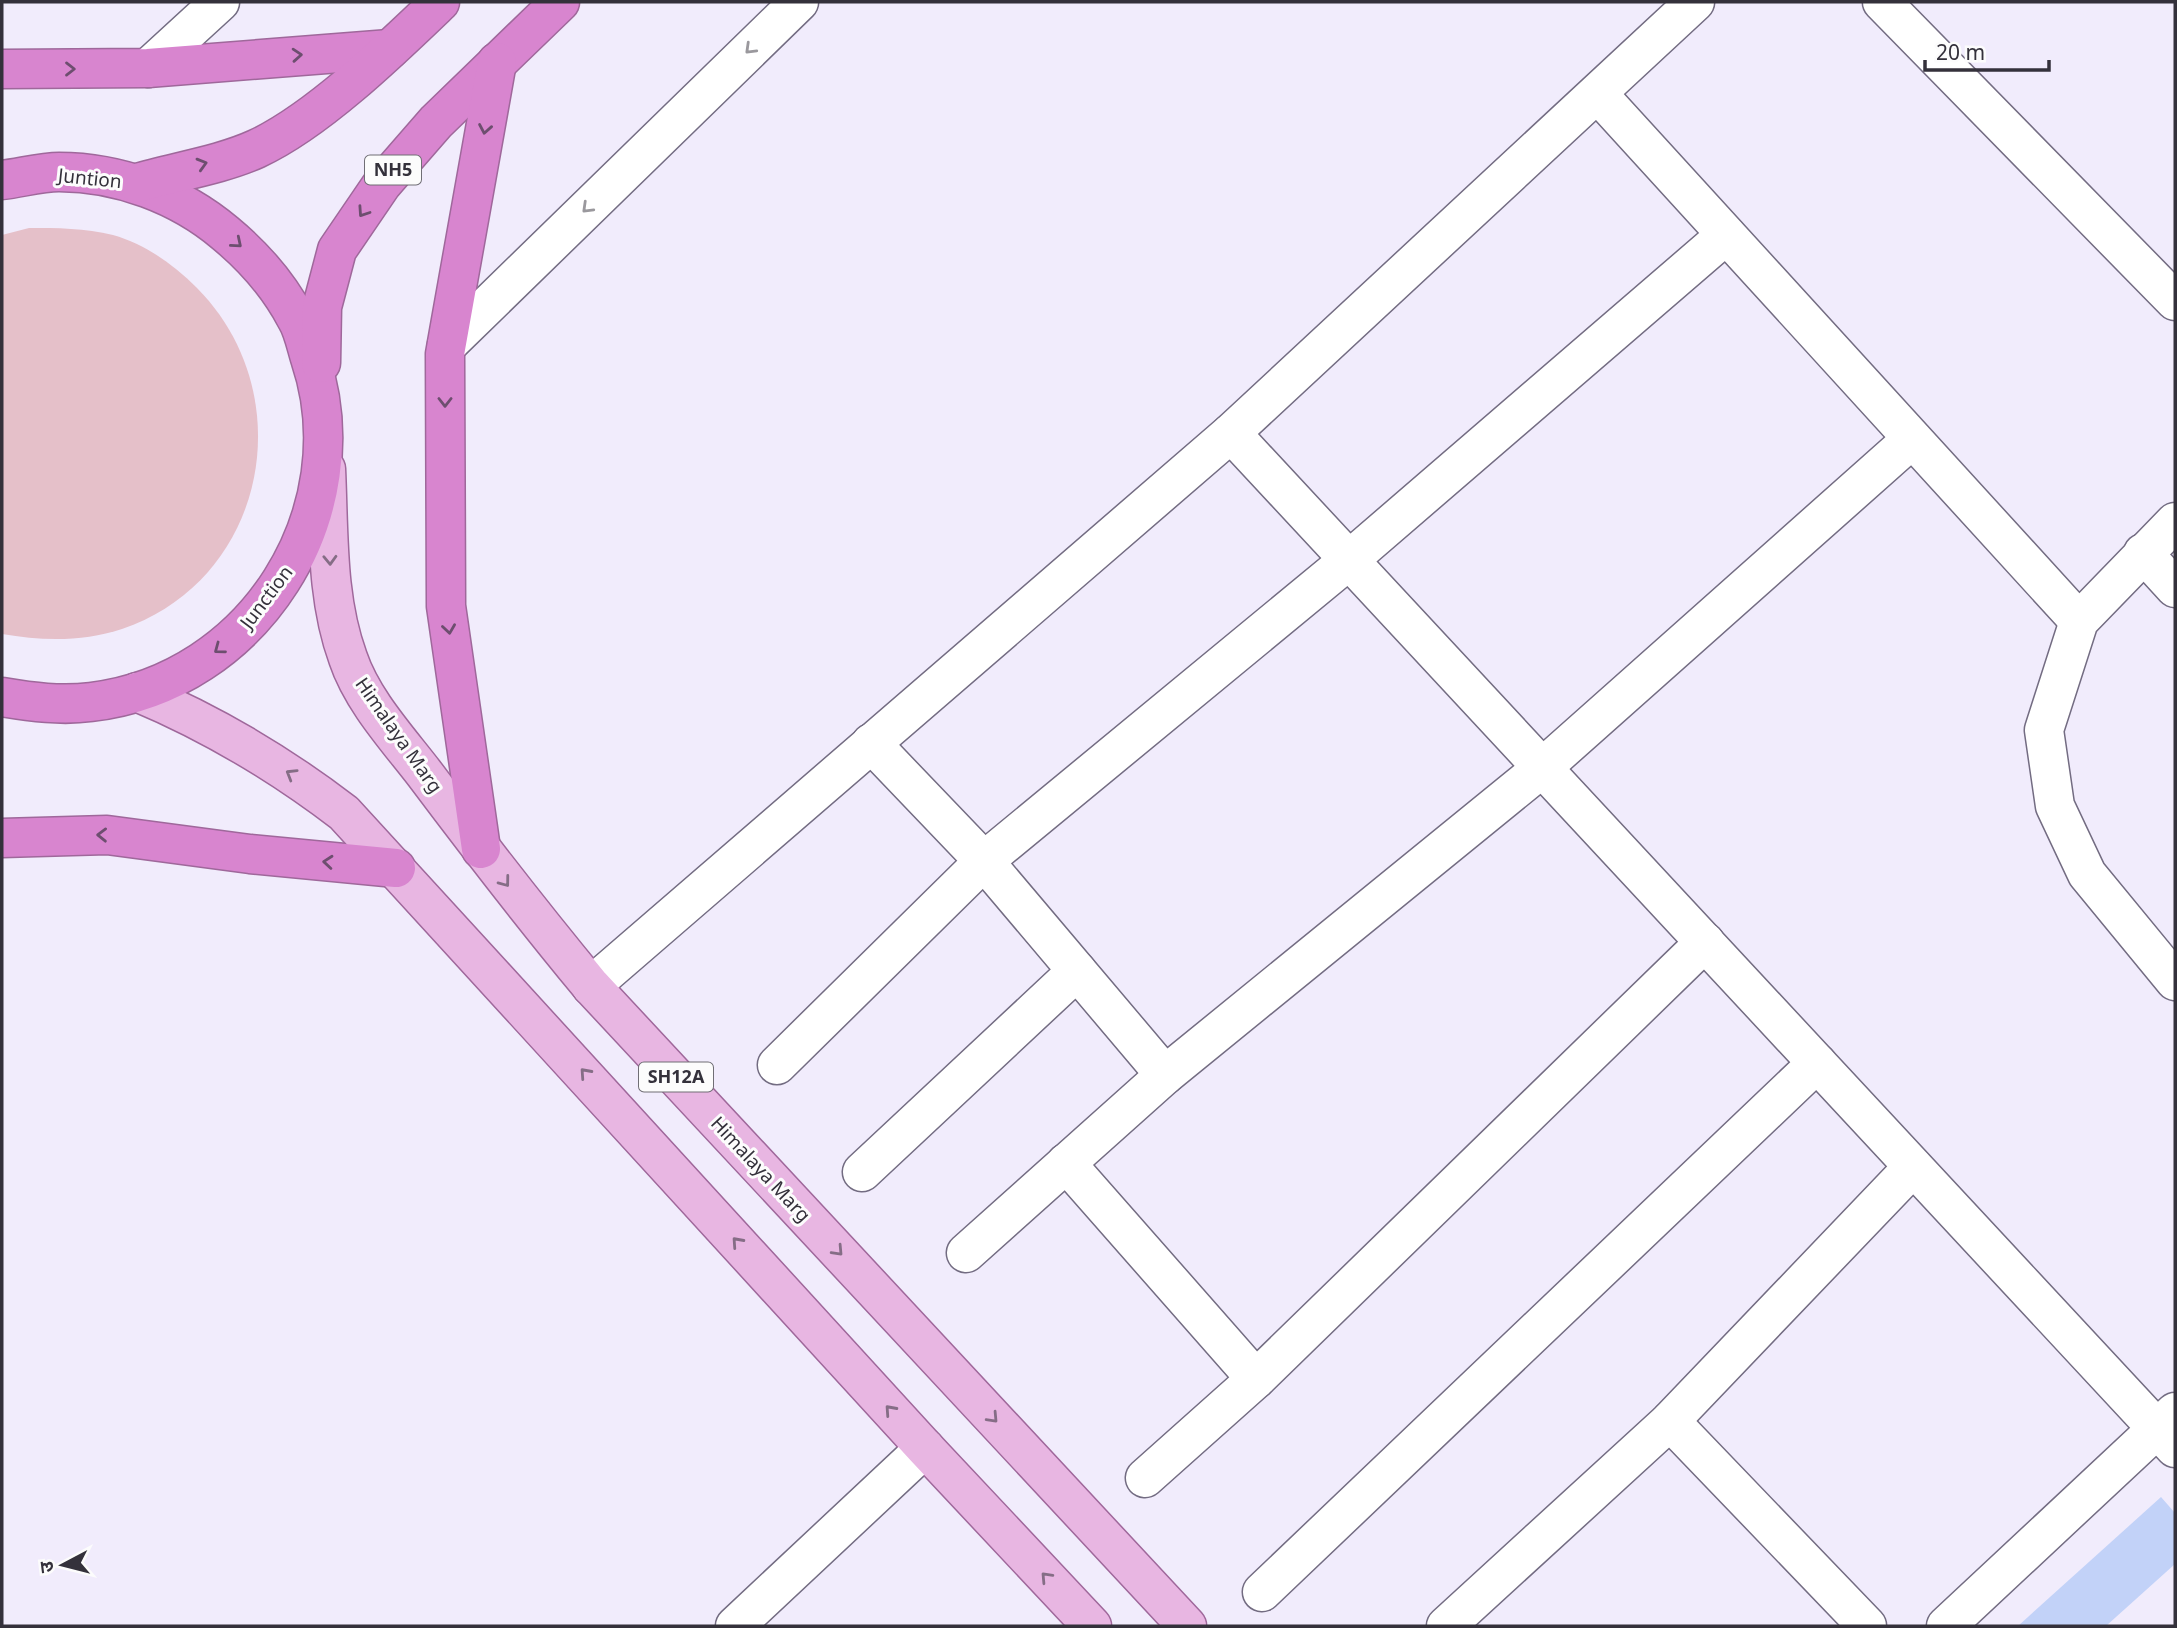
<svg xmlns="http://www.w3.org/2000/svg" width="2177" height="1628" font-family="'Noto Sans','Noto Sans Devanagari',sans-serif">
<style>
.green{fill:#e5c0c9}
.building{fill:#c2d2f8}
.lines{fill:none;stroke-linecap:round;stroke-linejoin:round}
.minor-casing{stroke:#736c82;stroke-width:41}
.major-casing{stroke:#9f689b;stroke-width:41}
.highway-casing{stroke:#9f689b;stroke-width:41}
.minor{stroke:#fff;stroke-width:38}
.major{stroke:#e8b6e2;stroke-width:38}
.highway{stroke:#d885cf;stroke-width:38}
.oneway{stroke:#9a989d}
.oneway2{stroke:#6d4e6f}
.oneway3{stroke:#856d86}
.labels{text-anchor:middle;stroke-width:6;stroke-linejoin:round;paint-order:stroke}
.shield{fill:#fcfcfc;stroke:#706e75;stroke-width:2}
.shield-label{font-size:18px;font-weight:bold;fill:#34313b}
.street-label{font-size:19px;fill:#34313b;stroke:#fcfcfc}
</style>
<rect width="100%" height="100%" fill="#f1ecfc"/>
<!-- green -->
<path class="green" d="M29,228C57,228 85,228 113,235C145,244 173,264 197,288C302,394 268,579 122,629C83,642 42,641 2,634V235Z"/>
<!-- building -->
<polygon class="building" points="2161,1497 2175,1513 2175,1564 2106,1626 2018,1626"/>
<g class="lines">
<!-- minor casing -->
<g class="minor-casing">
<g id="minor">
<polyline points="1882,2 2175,301"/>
<polyline points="148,68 220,2"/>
<polyline points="1598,94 2079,621"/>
<polyline points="447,345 799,2"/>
<polyline points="1231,433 2175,1448"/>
<polyline points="2175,522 2079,621 2044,730 2055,806 2087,874 2175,981"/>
<polyline points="2143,553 2175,588"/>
<polyline points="871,743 984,861 1165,1075"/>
<polyline points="591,986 1231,433 1695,2"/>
<polyline points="777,1065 984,861 1349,560 1726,235"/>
<polyline points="1066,1163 1256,1379"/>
<polyline points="862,1172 1077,971"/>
<polyline points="966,1253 1165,1075 1542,768 1912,439"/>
<polyline points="1670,1421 1867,1626"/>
<polyline points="1145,1478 1256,1379 1705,942"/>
<polyline points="1262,1592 1817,1063"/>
<polyline points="735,1626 925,1448"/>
<polyline points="1446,1626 1670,1421 1913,1167"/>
<polyline points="1946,1626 2175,1412"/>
</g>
</g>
<!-- major casing -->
<g class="major-casing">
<g id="major">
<path d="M326,469C329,533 326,598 348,658C362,700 397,738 424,773C478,845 533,916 591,986L1187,1626"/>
<path d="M137,692C211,723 280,764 344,813L925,1448L1092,1626"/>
</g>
</g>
<!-- highway casing -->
<g class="highway-casing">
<g id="highway">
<polyline points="2,69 148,68 390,49"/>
<path d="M2,180C20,178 41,172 59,172C119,172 180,195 225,233C254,257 278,284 296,318C303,329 306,345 310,358C362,512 254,683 91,702C61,706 32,702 2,697"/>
<path d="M137,183C174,172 221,165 256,149C317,121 391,49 440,2"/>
<polyline points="321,363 322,307 337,250 382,184 436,122 560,2"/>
<polyline points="2,838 107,835 250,854 396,868"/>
<polyline points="481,849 446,606 445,354 497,62"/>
</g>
</g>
<!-- minor -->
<use href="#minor" class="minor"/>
<!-- major -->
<use href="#major" class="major"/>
<!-- highway -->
<use href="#highway" class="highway"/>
</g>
<!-- one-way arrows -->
<defs><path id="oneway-chevron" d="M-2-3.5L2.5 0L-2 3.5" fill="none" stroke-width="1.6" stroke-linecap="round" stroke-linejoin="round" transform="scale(1.75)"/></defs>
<g class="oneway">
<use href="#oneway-chevron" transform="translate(750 49) rotate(136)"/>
<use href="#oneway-chevron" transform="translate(587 208) rotate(136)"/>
</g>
<g class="oneway2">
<use href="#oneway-chevron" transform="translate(297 55) rotate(-4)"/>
<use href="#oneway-chevron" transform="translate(70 69)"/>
<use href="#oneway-chevron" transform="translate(485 129) rotate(100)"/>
<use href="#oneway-chevron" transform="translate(202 164) rotate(-16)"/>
<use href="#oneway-chevron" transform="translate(363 212) rotate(124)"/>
<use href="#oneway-chevron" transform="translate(237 243) rotate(40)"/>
<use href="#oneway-chevron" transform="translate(445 402) rotate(90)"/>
<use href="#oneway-chevron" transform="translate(449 629) rotate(82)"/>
<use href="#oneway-chevron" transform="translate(219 649) rotate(143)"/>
<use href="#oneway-chevron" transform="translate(102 835) rotate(-179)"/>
<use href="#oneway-chevron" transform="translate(328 862) rotate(-175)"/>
</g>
<g class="oneway3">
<use href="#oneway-chevron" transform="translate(330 560) rotate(88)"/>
<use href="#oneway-chevron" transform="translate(291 774) rotate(-149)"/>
<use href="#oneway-chevron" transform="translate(505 882) rotate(53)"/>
<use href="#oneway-chevron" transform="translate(585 1073) rotate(-132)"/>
<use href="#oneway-chevron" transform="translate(737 1242) rotate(-132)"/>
<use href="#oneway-chevron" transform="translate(838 1251) rotate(47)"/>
<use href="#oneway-chevron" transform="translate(890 1410) rotate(-132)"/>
<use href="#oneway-chevron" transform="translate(993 1418) rotate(47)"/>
<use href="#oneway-chevron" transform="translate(1046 1577) rotate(-133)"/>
</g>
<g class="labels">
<!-- shield labels -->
<g class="shield">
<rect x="365" y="155.5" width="56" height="29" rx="5"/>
<rect x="639" y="1062.5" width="74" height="29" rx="5"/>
</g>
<g class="shield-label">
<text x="393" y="176">NH5</text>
<text x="676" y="1083">SH12A</text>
</g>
<!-- street labels -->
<g class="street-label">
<text transform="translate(90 178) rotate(6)" y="7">Juntion</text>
<text transform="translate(266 597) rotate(-53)" y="7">Junction</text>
<text transform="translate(399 735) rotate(55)" y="7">Himalaya Marg</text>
<text transform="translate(761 1169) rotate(47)" y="7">Himalaya Marg</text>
</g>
</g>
<!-- border -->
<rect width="2177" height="1628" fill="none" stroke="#34313b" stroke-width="7"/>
<!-- north arrow -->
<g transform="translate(63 1565) rotate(263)" stroke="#fcfcfc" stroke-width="5" paint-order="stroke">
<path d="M0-5L12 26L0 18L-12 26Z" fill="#34313b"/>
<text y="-10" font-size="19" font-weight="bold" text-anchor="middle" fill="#34313b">उ</text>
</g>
<!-- scale -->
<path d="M1925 60v10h124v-10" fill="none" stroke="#34313b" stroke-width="3.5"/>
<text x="1936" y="60" font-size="21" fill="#34313b" stroke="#fcfcfc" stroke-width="5" paint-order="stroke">20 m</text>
</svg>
